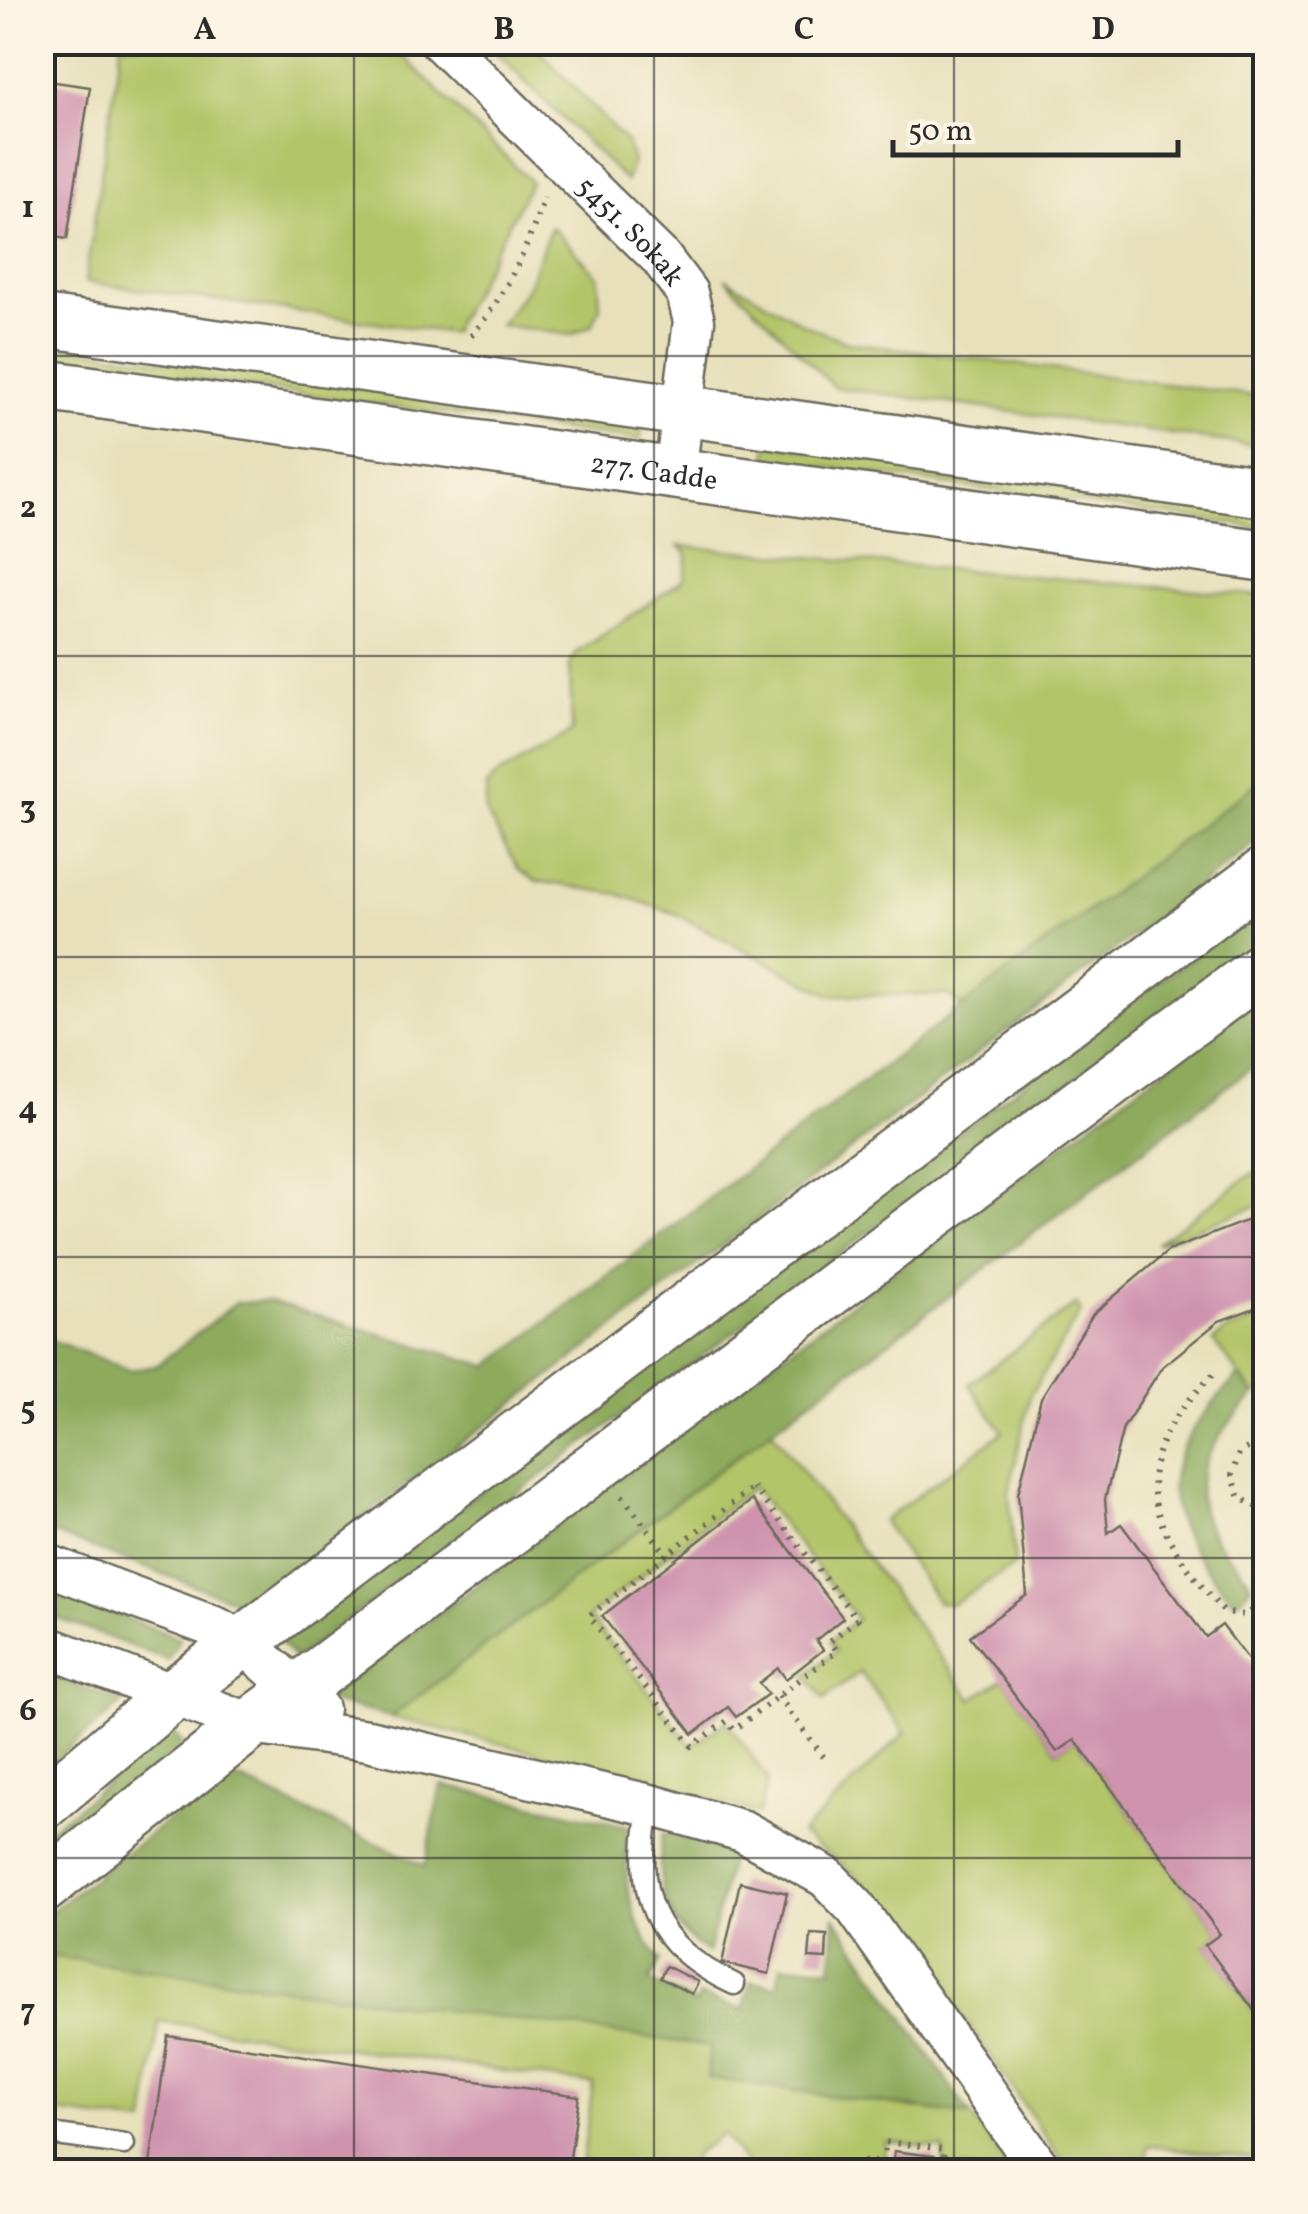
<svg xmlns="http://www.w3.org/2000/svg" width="1308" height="2214" font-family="Vollkorn,serif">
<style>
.green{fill:#b3c569;stroke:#6f784a;stroke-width:2.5}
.forest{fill:#8eaa5d;stroke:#5c6a44;stroke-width:2.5}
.building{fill:#cf93ae}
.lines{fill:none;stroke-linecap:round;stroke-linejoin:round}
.service-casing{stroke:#6d6a5d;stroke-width:25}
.minor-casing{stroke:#6d6a5d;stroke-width:45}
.tertiary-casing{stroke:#6d6a5d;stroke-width:55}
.path{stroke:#6d6a5d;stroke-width:6;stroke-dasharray:2.5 8;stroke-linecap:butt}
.service{stroke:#fff;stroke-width:20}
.minor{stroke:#fff;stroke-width:40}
.tertiary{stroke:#fff;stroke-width:50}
.grid{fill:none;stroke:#2b2b2b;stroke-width:2.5;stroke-opacity:0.55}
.labels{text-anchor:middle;stroke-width:8;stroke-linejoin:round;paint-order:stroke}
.street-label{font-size:28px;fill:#2b2b2b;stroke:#fcf5e5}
.neatline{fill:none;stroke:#2b2b2b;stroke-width:4}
.grid-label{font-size:32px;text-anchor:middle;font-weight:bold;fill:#2b2b2b}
</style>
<rect width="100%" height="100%" fill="#fcf5e5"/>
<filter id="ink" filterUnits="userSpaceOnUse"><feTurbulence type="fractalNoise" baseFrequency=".01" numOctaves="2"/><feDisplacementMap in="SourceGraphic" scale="20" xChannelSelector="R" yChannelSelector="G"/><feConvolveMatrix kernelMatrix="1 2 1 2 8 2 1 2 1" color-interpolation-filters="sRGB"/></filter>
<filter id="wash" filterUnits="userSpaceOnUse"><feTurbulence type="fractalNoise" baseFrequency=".0048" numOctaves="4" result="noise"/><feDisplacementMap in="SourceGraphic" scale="40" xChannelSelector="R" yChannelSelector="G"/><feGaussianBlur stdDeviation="2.25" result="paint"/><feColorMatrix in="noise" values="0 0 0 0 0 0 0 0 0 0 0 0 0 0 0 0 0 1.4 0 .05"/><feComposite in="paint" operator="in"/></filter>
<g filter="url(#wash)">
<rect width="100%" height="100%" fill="#e7e0bb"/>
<!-- green -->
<g class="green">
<polygon points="121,43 391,44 531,182 451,333 85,282"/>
<polygon points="486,43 532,43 627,143 633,162 626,181"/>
<polygon points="551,226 598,276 600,308 592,325 571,335 500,325 528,286"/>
<polygon points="725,278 805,325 847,342 1265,397 1265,447 834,387"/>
<polygon points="43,344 642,427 640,440 43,359"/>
<polygon points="768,444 1265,514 1265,528 766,459"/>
<polygon points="679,546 1265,596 1265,777 962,1007 949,995 830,995 674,913 618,894 536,881 519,870 485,811 487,785 499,774 572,732 570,664 577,653 684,579 688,554"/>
<polygon points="1254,1172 1265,1186 1265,1203 1156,1244"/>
<polygon points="1076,1304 1081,1312 1030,1395 1009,1492 1015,1565 952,1604 938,1602 883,1521 1003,1432 969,1384"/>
<polygon points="1265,1317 1265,1387 1255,1395 1213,1341 1226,1331"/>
<polygon points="771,1429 972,1699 1003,1679 1057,1752 1075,1740 1220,1934 1206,1945 1265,2026 1265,2161 1148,2145 1144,2171 1069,2171 890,1910 848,1868 801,1834 905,1733 860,1672 824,1699 806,1675 836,1651 830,1641 857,1619 753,1487 589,1617 692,1746 727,1721 768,1779 759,1814 636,1777 391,1717"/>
<polygon points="43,1955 711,2046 708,2078 971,2116 1011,2171 942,2168 944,2149 886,2142 884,2162 860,2161 846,2171 752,2171 723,2134 694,2155 692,2171 581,2171 593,2084 159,2021 145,2124 43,2111"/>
</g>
<!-- forest -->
<g class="forest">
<polygon points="1265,777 1265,836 247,1605 43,1530 43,1337 130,1370 156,1366 236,1303 267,1301 488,1366"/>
<polygon points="1265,902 1265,937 295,1659 280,1642"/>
<polygon points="1265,993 1265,1058 391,1717 323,1700"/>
<path d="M1239,1375L1255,1395C1213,1438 1176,1485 1218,1543C1228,1558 1245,1569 1251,1586L1240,1600H1233C1149,1507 1154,1463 1239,1375Z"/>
<polygon points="43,1587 180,1638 168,1660 43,1613"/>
<polygon points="42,1672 124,1702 43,1771 42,1771"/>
<polygon points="172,1732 186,1748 43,1862 43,1834"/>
<path d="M227,1774L425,1866L441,1785L628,1826C622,1877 628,1919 660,1961L650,1981L696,2004L700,1996L743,2010L751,1981L777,1986L781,1965L832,1968L835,1917L971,2116L707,2078L710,2046L43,1955L42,1918Z"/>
<path d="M663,1833L732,1852L708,1953C665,1927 654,1881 663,1833Z"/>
</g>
<g id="blocks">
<!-- building -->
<g class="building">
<polygon points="42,80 90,87 67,239 42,235"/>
<polygon points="1266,1213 1266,1304 1219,1321 1162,1367 1123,1428 1105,1499 1108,1533 1121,1524 1206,1637 1222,1625 1266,1683 1266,2026 1205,1945 1220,1934 1075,1740 1057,1752 970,1636 1027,1595 1018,1494 1041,1398 1093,1314 1168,1251"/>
<polygon points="752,1500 843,1618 816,1640 823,1650 786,1679 778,1668 759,1683 768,1694 736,1717 728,1707 693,1734 602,1616"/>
<polygon points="740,1882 787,1893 769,1974 722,1963"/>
<polygon points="811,1934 827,1935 826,1959 809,1958"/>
<polygon points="666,1966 698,1982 692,1994 660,1978"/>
<polygon points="168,2036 579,2096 568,2172 149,2172"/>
<polygon points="894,2151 934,2156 932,2172 892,2172"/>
</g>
</g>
</g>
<g filter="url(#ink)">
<use href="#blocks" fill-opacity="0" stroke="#6d6a5d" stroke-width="2.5"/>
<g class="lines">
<!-- service casing -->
<g class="service-casing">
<g id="service">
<path d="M650,1805C632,1892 652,1946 734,1984"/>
<polyline points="42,2133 124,2144"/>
</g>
</g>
<!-- minor casing -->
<g class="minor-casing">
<g id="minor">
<path id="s1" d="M441,42L661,258L687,293L694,321L675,474"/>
<polyline points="42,1563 217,1628 243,1642 318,1709"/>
<polyline points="42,1645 251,1724 368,1740 650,1805 743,1831 826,1877 856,1908 1042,2172"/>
</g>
</g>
<!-- tertiary casing -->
<g class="tertiary-casing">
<g id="tertiary">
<polyline points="42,321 1266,492"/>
<path id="s2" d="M42,385L1266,556"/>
<polyline points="42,1805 174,1694 1266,872"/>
<polyline points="42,1888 251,1724 1266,965"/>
</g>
</g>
<!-- path -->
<g class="path">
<path d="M471,336C507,294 527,250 544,197"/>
<polyline points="1264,597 1266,651"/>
<path d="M1213,1375C1118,1466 1147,1526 1225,1613L1247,1615L1266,1594"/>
<polyline points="1266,1438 1239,1453 1232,1475 1240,1498 1266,1511"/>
<polygon points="753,1487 857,1619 830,1641 837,1651 734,1730 727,1721 692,1746 589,1616"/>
<polyline points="622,1496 667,1555"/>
<polyline points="778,1696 828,1763"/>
<polyline points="846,2172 860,2161 884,2162 885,2142 944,2149 942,2168 965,2172"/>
</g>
<!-- service -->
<use href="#service" class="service"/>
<!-- minor -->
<use href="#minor" class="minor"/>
<!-- tertiary -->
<use href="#tertiary" class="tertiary"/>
</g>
</g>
<!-- grid -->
<path class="grid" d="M354,42V2172M654,42V2172M954,42V2172M42,356H1266M42,656H1266M42,957H1266M42,1257H1266M42,1558H1266M42,1858H1266"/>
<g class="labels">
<!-- street labels -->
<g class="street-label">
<text dy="10" stroke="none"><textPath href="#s1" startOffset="268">5451. Sokak</textPath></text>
<text dy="10" stroke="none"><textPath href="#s2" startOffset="618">277. Cadde</textPath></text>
</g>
</g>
<!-- margin -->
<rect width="1308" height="2214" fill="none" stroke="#fcf5e5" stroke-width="110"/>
<!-- scale -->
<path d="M893 140v15h285v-15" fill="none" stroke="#2b2b2b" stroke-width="5"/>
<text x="908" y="140" font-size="30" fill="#2b2b2b" stroke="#fcf5e5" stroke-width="8" paint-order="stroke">50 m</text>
<rect x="55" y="55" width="1198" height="2104" class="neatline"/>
<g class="grid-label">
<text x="205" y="39">A</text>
<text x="504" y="39">B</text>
<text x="804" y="39">C</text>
<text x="1103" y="39">D</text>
<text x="28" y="217">1</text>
<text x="28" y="517">2</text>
<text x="28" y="818">3</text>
<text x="28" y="1118">4</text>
<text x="28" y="1419">5</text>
<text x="28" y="1720">6</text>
<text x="28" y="2020">7</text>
</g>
</svg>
